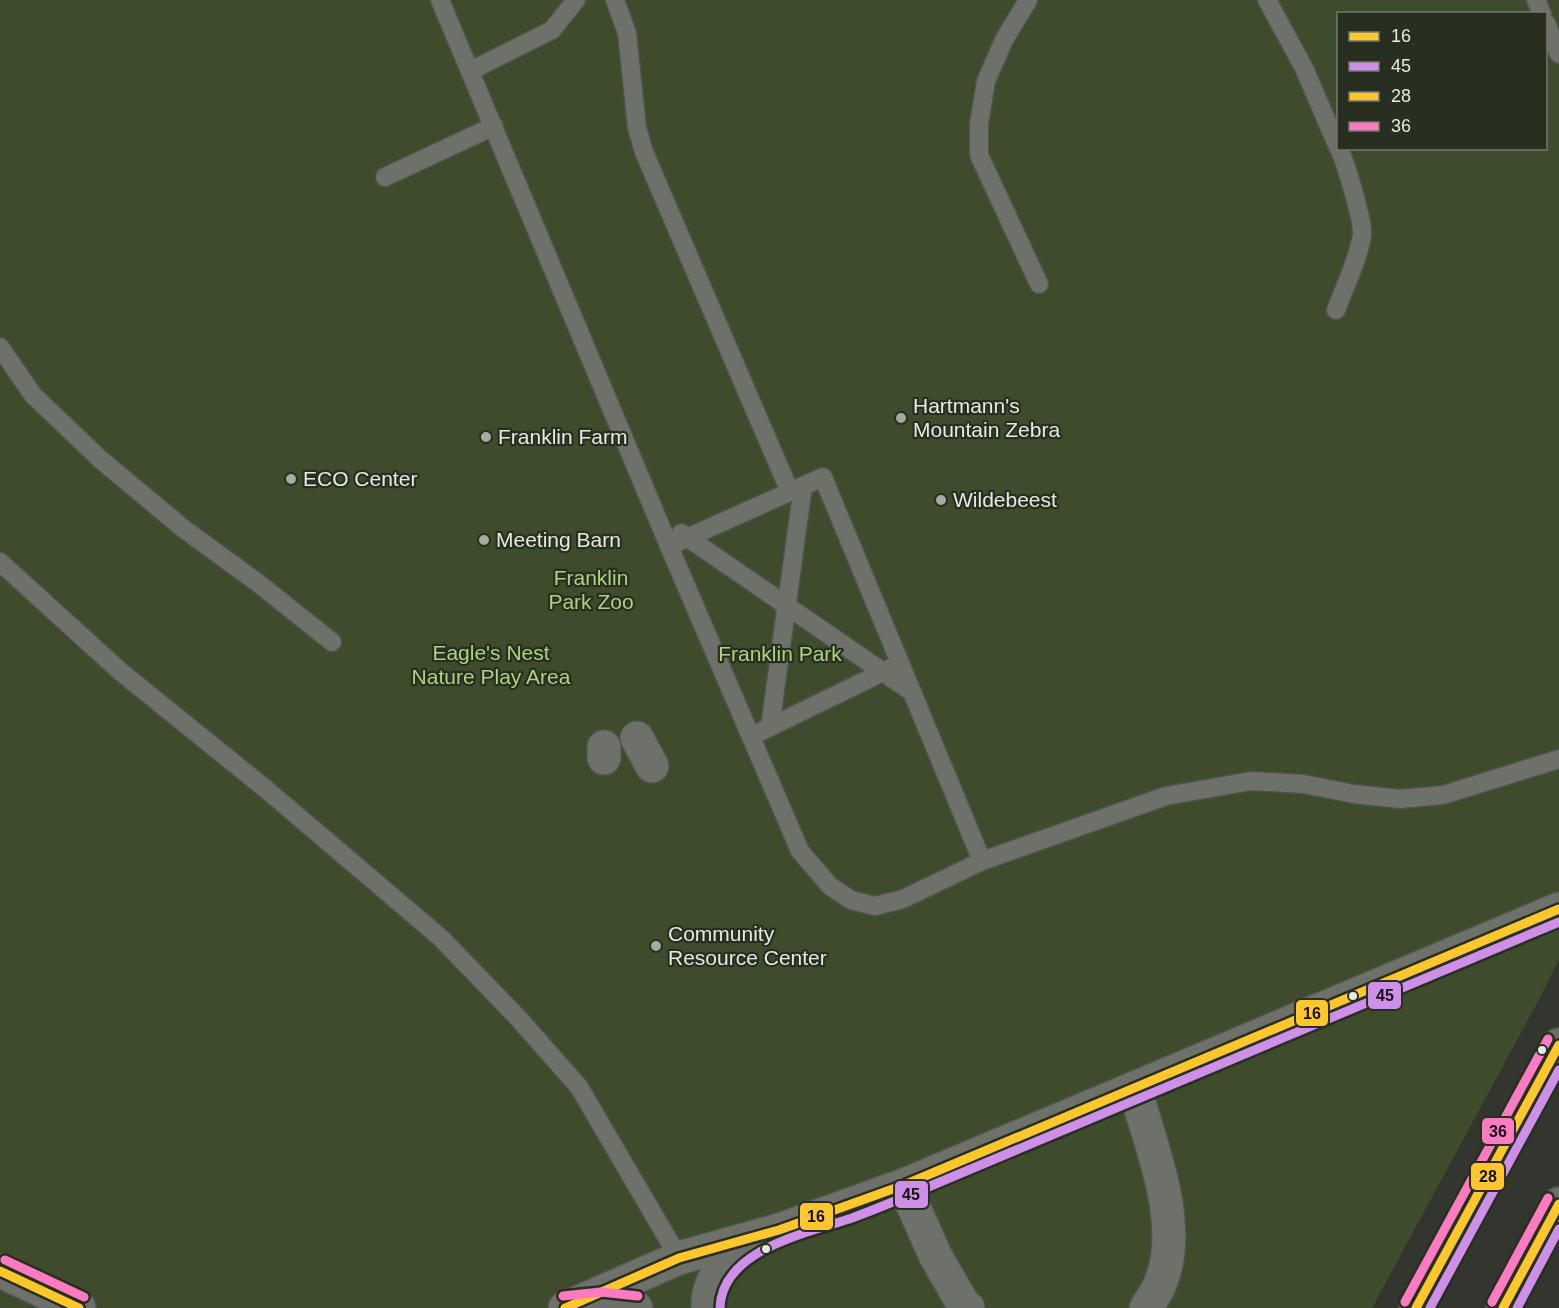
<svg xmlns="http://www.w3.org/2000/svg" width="1559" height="1308" font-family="Arial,sans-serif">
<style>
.green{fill:#3e4c2c;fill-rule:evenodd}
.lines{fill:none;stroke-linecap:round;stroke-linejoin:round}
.lane-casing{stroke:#4e524b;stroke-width:21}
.street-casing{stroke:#4e524b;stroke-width:36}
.secondary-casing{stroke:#4e524b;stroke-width:36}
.primary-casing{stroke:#4e524b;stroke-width:36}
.lane{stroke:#6e716a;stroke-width:18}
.street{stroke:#6e716a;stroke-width:33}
.secondary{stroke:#6e716a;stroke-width:33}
.primary{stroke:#696e64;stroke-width:33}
.bus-1-casing{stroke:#282f20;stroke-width:14}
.bus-2-casing{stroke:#282f20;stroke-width:14}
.bus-3-casing{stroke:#282f20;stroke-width:14}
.bus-4-casing{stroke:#282f20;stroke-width:14}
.bus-1{stroke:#ffc72c;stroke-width:9}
.bus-2{stroke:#ce8fe9;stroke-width:9}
.bus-3{stroke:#ffc72c;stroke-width:9}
.bus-4{stroke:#fe7ac1;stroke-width:9}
.poi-dot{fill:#a6aba2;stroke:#282f20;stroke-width:2}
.bus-dot{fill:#e5eae1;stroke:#282f20;stroke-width:2}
.labels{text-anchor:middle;stroke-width:4.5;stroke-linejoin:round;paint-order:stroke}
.poi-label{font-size:21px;fill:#e5eae1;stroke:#282f20;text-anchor:start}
.park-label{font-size:21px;fill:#acd37f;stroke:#282f20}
.line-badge{stroke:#282f20;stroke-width:2}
.pale-badge-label{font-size:16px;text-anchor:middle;font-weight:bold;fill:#111}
</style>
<rect width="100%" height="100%" fill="#32362e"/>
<!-- green -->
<path class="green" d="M0,0H1559V959L1543,992L1372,1308H0ZM1338,14H1546V148H1338Z"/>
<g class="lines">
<!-- lane casing -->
<g class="lane-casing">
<g id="lane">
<polyline points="440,0 669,546 800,851 830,886 851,900 875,906 903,899 982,861 1166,796 1251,781 1303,784 1354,794 1400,799 1443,795 1559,759"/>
<polyline points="615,0 627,33 637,128 644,152 790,492"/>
<polyline points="1028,0 1004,40 986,81 979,124 979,155 1039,284"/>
<polyline points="1267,0 1304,68 1338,147"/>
<polyline points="1536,0 1542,14"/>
<polyline points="1546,23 1559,54"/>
<polyline points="470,71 552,30 576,0"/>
<polyline points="385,177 494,126"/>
<path d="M1336,310C1344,289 1359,257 1362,235C1363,219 1346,165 1339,148"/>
<polyline points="0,347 33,395 100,459 184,529 258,583 332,642"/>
<polyline points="681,533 912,692"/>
<polyline points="669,546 823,477 982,861"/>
<polyline points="0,562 121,672 267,790 441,938 520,1020 579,1087 679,1258"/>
<polyline points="770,727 803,486"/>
<polyline points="762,731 891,668"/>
</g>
</g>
<!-- street casing -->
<g class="street-casing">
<g id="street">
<polyline points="637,738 652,766"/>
<polyline points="604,747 604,758"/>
<path d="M1135,1089C1151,1147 1185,1225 1160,1284C1157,1292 1151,1300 1146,1308"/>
<polyline points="904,1185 935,1255 963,1304 968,1308"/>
</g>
</g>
<!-- secondary casing -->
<g class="secondary-casing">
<g id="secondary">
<polyline points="0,1271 79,1308"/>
<polyline points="582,1305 617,1303 636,1308"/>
<polyline points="565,1308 679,1258 779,1230 904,1185 1559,909"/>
<path d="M708,1308C706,1277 731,1255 756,1241"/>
</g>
</g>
<!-- primary casing -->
<g class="primary-casing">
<g id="primary">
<polyline points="1416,1308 1559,1045"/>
<polyline points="1503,1308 1559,1204"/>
</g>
</g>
<!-- lane -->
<use href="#lane" class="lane"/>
<!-- street -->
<use href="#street" class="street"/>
<!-- secondary -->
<use href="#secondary" class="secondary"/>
<!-- primary -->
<use href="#primary" class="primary"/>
<!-- bus-1 casing -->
<g class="bus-1-casing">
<g id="bus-1">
<polyline points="0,1271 79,1308"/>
<polyline points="565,1308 679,1258 779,1230 904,1185 1559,909"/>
</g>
</g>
<!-- bus-2 casing -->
<g class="bus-2-casing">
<g id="bus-2">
<path d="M720,1308C722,1249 808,1233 852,1218C876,1209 898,1200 921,1190L1559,922"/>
<polyline points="1430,1308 1559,1070"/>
<polyline points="1517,1308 1559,1229"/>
</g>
</g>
<!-- bus-3 casing -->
<g class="bus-3-casing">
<g id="bus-3">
<polyline points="1416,1308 1559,1045"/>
<polyline points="1503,1308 1559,1204"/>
</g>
</g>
<!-- bus-4 casing -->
<g class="bus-4-casing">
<g id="bus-4">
<polyline points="5,1260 84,1297"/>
<polyline points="563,1296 601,1292 638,1296"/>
<polyline points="1405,1302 1548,1039"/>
<polyline points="1492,1302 1548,1198"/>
</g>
</g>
<!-- bus-1 -->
<use href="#bus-1" class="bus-1"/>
<!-- bus-2 -->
<use href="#bus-2" class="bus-2"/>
<!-- bus-3 -->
<use href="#bus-3" class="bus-3"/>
<!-- bus-4 -->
<use href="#bus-4" class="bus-4"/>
</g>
<!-- markers -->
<g class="poi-dot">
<circle cx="901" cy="418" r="6"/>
<circle cx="486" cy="437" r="6"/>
<circle cx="291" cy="479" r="6"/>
<circle cx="941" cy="500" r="6"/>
<circle cx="484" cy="540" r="6"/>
<circle cx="656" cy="946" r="6"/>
</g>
<g class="bus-dot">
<circle cx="1353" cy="996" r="5"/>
<circle cx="1542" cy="1050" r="5"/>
<circle cx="766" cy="1249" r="5"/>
</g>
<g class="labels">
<!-- poi labels -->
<g class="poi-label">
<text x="913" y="413">Hartmann's<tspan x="913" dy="24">Mountain Zebra</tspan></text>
<text x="498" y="444">Franklin Farm</text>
<text x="303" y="486">ECO Center</text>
<text x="953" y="507">Wildebeest</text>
<text x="496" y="547">Meeting Barn</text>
<text x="668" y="941">Community<tspan x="668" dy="24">Resource Center</tspan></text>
</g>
<!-- park labels -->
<g class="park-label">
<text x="591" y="585">Franklin<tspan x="591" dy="24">Park Zoo</tspan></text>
<text x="491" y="660">Eagle's Nest<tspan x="491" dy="24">Nature Play Area</tspan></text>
<text x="780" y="661">Franklin Park</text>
</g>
</g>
<g class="line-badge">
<rect x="1367" y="981" width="35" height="29" rx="6" fill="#ce8fe9"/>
<rect x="1295" y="999" width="34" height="28" rx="6" fill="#ffc72c"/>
<rect x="1481" y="1117" width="34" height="28" rx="6" fill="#fe7ac1"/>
<rect x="1470" y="1162" width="35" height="29" rx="6" fill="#ffc72c"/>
<rect x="894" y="1180" width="35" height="29" rx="6" fill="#ce8fe9"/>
<rect x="799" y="1202" width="35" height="29" rx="6" fill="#ffc72c"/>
</g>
<g class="pale-badge-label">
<text x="1385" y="1001">45</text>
<text x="1312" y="1019">16</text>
<text x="1498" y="1137">36</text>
<text x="1488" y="1182">28</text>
<text x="911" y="1200">45</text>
<text x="816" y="1222">16</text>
</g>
<!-- legend -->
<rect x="1337" y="12" width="210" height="138" fill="#282f20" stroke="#747a6d" stroke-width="1.5"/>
<rect x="1349" y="32" width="30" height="9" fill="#ffc72c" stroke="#747a6d" stroke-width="1.5"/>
<text x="1391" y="42" font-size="18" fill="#e5eae1">16</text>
<rect x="1349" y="62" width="30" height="9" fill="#ce8fe9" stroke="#747a6d" stroke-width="1.5"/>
<text x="1391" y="72" font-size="18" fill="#e5eae1">45</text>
<rect x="1349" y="92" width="30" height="9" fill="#ffc72c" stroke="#747a6d" stroke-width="1.5"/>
<text x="1391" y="102" font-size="18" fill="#e5eae1">28</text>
<rect x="1349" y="122" width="30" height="9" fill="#fe7ac1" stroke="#747a6d" stroke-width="1.5"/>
<text x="1391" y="132" font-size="18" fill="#e5eae1">36</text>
</svg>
